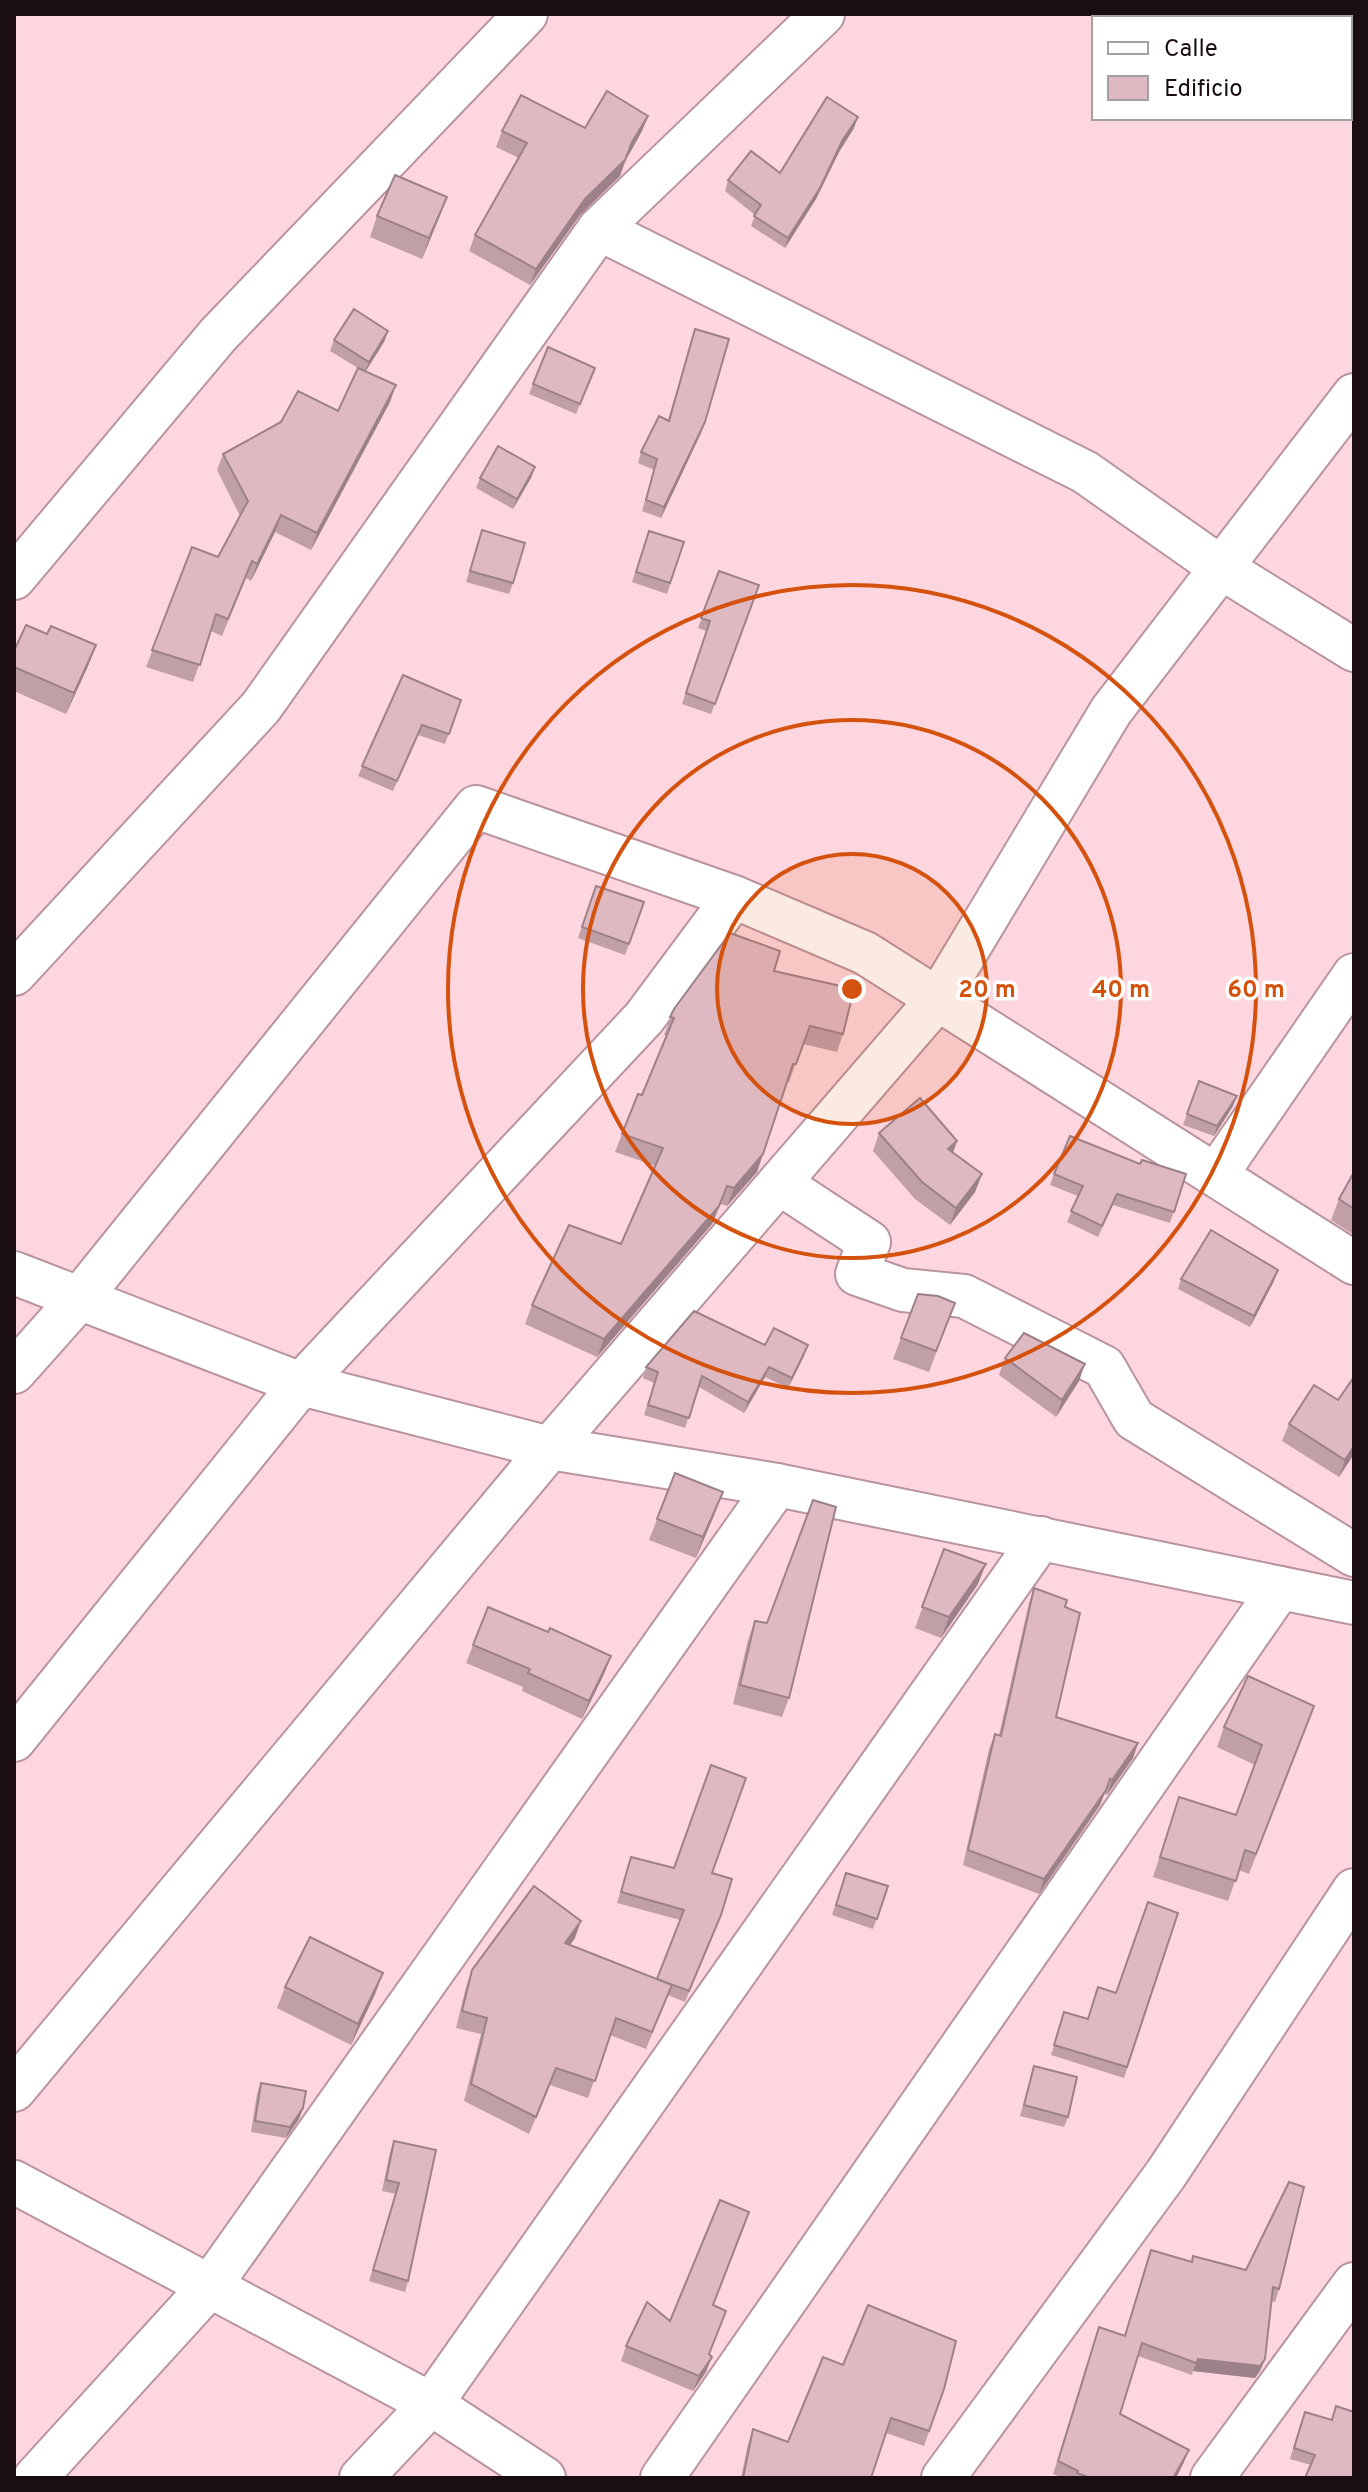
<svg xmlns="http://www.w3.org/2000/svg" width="1368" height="2492" font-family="Overpass,sans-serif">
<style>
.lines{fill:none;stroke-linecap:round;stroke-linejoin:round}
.minor-casing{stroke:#b9949d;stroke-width:46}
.minor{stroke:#fff;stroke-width:42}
.wall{fill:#c09fa7}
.shaded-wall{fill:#9c8288}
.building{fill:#dfb9c2;stroke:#9c8288;stroke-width:2}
.ring{fill:none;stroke:#d4520d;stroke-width:4}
.centre{fill:#d4520d;stroke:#fff;stroke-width:4}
.ring-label{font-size:24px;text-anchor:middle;font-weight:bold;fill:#d4520d;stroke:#fff;stroke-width:7;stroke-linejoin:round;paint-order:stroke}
</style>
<rect width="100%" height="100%" fill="#fed6e0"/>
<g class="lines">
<!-- minor casing -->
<g class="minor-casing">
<g id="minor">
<polyline points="1292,14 1300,18"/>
<polyline points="1350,42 1354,44"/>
<polyline points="599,229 1085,472 1220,567 1354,650"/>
<polyline points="14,578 218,335 526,14"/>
<polyline points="14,974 261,707 599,229 823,14"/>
<polyline points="1216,1175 1354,975"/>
<polyline points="779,1183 869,1242 857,1274 903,1290 964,1296 1104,1367 1134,1419 1354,1555"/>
<polyline points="14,1273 301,1384 550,1448 777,1485 1354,1603"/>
<polyline points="14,1372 79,1299 476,807 734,897"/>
<polyline points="14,1740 301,1384 644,1018 734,897 865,953 1354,1263"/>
<polyline points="14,2090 550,1448 938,999 1111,711 1354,395"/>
<polyline points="14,2182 431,2404 544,2478"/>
<polyline points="35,2478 210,2286 777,1485"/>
<polyline points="361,2478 431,2404 1041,1538"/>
<polyline points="662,2478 1280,1588"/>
<polyline points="943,2478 1166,2174 1354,1890"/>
<polyline points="1212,2478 1354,2284"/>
</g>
</g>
<!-- minor -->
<use href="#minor" class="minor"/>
</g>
<!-- wall -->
<g class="wall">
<polygon points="648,116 642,131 627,158 620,176 580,215 530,285 469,251 475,235 519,158 496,147 502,131 585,128"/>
<polygon points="854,128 839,152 816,199 785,248 751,226 755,215 725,191 728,180 780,173"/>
<polygon points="377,216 439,218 422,259 370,237"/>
<polygon points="695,329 701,433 661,518 642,511 654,470 638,463 641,452 668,420"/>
<polygon points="388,331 384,342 366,371 390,402 311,550 275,532 251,581 246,578 222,636 211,631 193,682 146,667 192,547 218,557 240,516 217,470 223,454 338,411 358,368 330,351 334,340"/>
<polygon points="595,368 576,414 529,394 533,384"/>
<polygon points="535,467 531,478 513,509 476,488 480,478"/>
<polygon points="649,531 684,542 667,594 632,582"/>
<polygon points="478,541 513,583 509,594 466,582"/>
<polygon points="719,571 759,585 711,714 682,704 706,631 698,628"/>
<polygon points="47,634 96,645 88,666 66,714 14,691 14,651"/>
<polygon points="403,675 461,700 445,744 418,735 393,791 358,776"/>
<polygon points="596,886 644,902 625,955 578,938"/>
<polygon points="774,971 843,1034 837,1052 803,1044 789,1082 787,1082 757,1172 727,1206 721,1204 712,1224 597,1357 525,1324 532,1305 621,1244 656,1166 615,1152 622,1134 642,1095 667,1036 664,1035 674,1009"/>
<polygon points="1199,1081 1233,1106 1214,1136 1183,1125"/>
<polygon points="879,1133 957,1141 953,1153 982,1174 975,1192 950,1225 915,1199 873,1151"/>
<polygon points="1140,1164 1186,1174 1170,1223 1113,1205 1098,1237 1067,1222 1078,1196 1050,1185 1054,1174"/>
<polygon points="1354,1172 1354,1235 1331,1220 1339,1199"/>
<polygon points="1181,1279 1274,1281 1250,1327 1178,1289"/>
<polygon points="955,1303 929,1372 893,1359 901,1338"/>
<polygon points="765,1345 804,1356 788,1388 765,1377 744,1413 699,1387 685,1428 644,1415 654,1383 643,1378 646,1367"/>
<polygon points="1005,1358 1079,1381 1056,1417 999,1375"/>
<polygon points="1354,1377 1354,1454 1339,1477 1282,1441 1289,1424 1338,1400"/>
<polygon points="675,1473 715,1513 696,1558 649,1540"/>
<polygon points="944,1549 978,1584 941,1638 915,1628"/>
<polygon points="1034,1588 1065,1607 1056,1717 1138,1743 1133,1758 1107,1795 1104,1794 1100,1805 1039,1894 963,1865 989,1749 995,1734 999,1735 1029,1603"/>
<polygon points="755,1621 789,1698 782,1717 733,1704 748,1640"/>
<polygon points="548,1632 611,1656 604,1674 582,1719 522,1691 523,1687 466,1663 473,1645"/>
<polygon points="1314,1706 1249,1874 1239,1870 1228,1901 1153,1877 1179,1797 1236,1815 1255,1765 1217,1747 1224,1727"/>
<polygon points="631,1857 674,1868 712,1873 717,1925 685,2002 668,1995 646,2049 610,2035 588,2098 550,2085 529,2134 464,2101 481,2034 456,2028 466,1987 472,1970 575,1938 570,1945 657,1979 680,1920 617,1903"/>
<polygon points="846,1873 888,1886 873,1929 832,1915"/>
<polygon points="1178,1913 1124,2078 1051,2055 1061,2023 1087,2019 1116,1993"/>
<polygon points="383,1973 375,1994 351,2045 277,2008 285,1987"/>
<polygon points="1034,2066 1068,2117 1064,2127 1020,2116"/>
<polygon points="261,2083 303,2108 299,2119 286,2138 251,2132 257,2094"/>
<polygon points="394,2141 436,2150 408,2281 405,2292 369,2281 396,2194 382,2191 390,2152"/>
<polygon points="1151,2250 1279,2289 1275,2302 1271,2301 1265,2359 1260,2371 1255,2378 1193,2371 1192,2375 1138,2356 1120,2414 1184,2462 1176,2478 1063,2478 1053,2474 1099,2327 1124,2336"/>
<polygon points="713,2305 709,2355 706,2372 693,2391 621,2361 626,2346 670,2321"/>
<polygon points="843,2365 944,2389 924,2446 886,2433 871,2478 741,2478 748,2444 753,2429 788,2442"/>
<polygon points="1336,2406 1354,2412 1311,2465 1290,2459 1301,2422 1331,2420"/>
</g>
<!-- shaded-wall -->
<g class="shaded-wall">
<polygon points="648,116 642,131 627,158 632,142"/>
<polygon points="858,117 854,128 839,152 816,199 785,248 788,238 842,141"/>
<polygon points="625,160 620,176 580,215 530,285 536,269 585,199"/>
<polygon points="447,197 439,218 422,259 429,238"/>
<polygon points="388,331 384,342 365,372 369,362"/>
<polygon points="396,385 390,402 311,550 317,533"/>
<polygon points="705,422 701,433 661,518 664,507"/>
<polygon points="535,467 531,478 513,509 517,499"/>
<polygon points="281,515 275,532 251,581 257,564"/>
<polygon points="96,645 88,666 66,714 74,693"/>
<polygon points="1237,1096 1233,1106 1214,1136 1217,1126"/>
<polygon points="957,1141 951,1158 948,1149"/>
<polygon points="763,1154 757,1172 727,1206 734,1188"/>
<polygon points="982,1174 975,1192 950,1225 956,1208"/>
<polygon points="727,1186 712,1224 597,1357 604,1339"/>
<polygon points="1278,1270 1274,1281 1250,1327 1254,1316"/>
<polygon points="808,1345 804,1356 788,1388 792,1378"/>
<polygon points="1085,1364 1079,1381 1056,1417 1062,1400"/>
<polygon points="769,1367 765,1377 744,1413 748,1402"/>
<polygon points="1354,1446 1354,1454 1339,1477 1345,1460"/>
<polygon points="723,1492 715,1513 696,1558 703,1537"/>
<polygon points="986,1564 978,1584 941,1638 949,1617"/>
<polygon points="611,1656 604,1674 582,1719 589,1701"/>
<polygon points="1138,1743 1133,1758 1107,1795 1112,1780"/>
<polygon points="1106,1790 1100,1805 1039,1894 1044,1879"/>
<polygon points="581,1921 575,1938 559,1960 565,1943"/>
<polygon points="383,1973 375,1994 351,2045 358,2024"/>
<polygon points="303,2108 299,2119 286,2138 290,2127"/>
<polygon points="712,2357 706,2372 693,2391 699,2376"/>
<polygon points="1198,2359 1265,2359 1260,2371 1255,2378 1193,2371"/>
<polygon points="1189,2450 1184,2462 1176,2478 1173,2478"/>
</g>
<!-- building -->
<g class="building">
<polygon points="607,91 648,116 632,142 625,160 585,199 536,269 475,235 527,143 502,131 521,95 585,128"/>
<polygon points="827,97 858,117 842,141 820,188 788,238 754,216 761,205 728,180 751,151 780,173"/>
<polygon points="395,175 447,197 429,238 377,216"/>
<polygon points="354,309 388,331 369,362 334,340"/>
<polygon points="695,329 729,339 705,422 664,507 646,500 657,459 641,452 659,416 669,421"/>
<polygon points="548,347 595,368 580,404 533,384"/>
<polygon points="358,368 396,385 317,533 281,515 257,564 252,561 228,619 216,614 200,665 152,650 192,547 218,557 248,501 223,454 281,422 298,391 338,411"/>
<polygon points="498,446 535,467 517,499 480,478"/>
<polygon points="482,530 525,543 513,583 470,571"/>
<polygon points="649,531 684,542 670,583 636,572"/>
<polygon points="719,571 759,585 715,704 686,693 710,621 701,618"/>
<polygon points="26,625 47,634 51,626 96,645 74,693 14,667 14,651"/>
<polygon points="403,675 461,700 449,734 422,725 397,781 362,766"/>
<polygon points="596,886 644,902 629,944 582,927"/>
<polygon points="730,933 780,951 774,971 854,989 843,1034 810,1026 796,1064 793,1064 763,1154 734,1188 727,1186 719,1206 604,1339 532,1305 569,1225 621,1244 663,1148 622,1134 638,1094 642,1095 674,1018 670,1017 674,1009"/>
<polygon points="1199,1081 1237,1096 1217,1126 1187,1114"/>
<polygon points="920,1098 957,1141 948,1149 982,1174 956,1208 922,1182 879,1133"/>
<polygon points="1070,1136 1140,1164 1142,1160 1186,1174 1174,1212 1117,1194 1102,1226 1071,1211 1083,1186 1054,1174"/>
<polygon points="1354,1172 1354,1209 1339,1199"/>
<polygon points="1211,1230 1278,1270 1254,1316 1181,1279"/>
<polygon points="918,1294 938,1296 955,1303 936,1351 901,1338"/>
<polygon points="694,1311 765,1345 774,1328 808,1345 792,1378 769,1367 748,1402 702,1376 689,1418 648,1405 658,1372 646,1367"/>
<polygon points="1024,1333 1085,1364 1062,1400 1005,1358"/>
<polygon points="1354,1377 1354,1446 1345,1460 1289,1424 1314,1385 1338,1400"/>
<polygon points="675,1473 723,1492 703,1537 657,1519"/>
<polygon points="813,1500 836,1507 789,1698 740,1685 755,1621 767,1623"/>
<polygon points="944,1549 986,1564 949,1617 922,1607"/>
<polygon points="1034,1588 1067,1600 1065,1607 1080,1613 1056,1717 1138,1743 1112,1780 1110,1779 1106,1790 1044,1879 968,1850 995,1734 1001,1736"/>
<polygon points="488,1607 548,1632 550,1628 611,1656 589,1701 528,1673 530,1669 473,1645"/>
<polygon points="1248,1676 1314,1706 1256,1854 1245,1850 1236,1881 1160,1857 1179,1797 1236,1815 1262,1745 1224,1727"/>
<polygon points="711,1765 746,1778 712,1873 732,1879 721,1915 689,1991 657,1979 684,1910 621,1892 631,1857 674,1868"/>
<polygon points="846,1873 888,1886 877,1919 836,1905"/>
<polygon points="534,1886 581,1921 565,1943 672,1985 652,2032 616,2018 595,2081 556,2068 536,2117 471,2084 487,2018 462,2011 472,1970"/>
<polygon points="1148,1902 1178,1913 1127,2067 1054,2045 1064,2012 1088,2019 1098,1987 1116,1993"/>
<polygon points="310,1937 383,1973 358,2024 285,1987"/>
<polygon points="1034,2066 1077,2077 1068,2117 1024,2105"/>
<polygon points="261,2083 306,2091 303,2108 290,2127 255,2121"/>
<polygon points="394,2141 436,2150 408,2281 373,2270 399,2183 386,2180"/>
<polygon points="1289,2182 1304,2187 1279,2289 1273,2287 1265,2359 1260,2366 1198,2359 1196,2363 1142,2343 1120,2414 1189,2450 1173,2478 1091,2478 1077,2473 1078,2471 1058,2461 1099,2327 1125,2336 1151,2250 1192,2262 1193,2256 1246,2270"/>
<polygon points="720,2200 749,2212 713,2305 726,2311 709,2354 712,2357 699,2376 626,2346 647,2302 670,2321"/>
<polygon points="868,2305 956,2341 944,2389 929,2431 891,2418 871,2478 743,2478 753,2429 788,2442 823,2357 843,2365"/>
<polygon points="1336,2406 1354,2412 1354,2478 1305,2478 1315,2455 1294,2448 1305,2412 1332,2420"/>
</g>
<!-- distance rings -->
<circle cx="852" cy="989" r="135" fill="#d4520d" fill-opacity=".12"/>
<g class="ring">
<circle cx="852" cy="989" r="135"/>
<circle cx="852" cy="989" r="269"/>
<circle cx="852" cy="989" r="404"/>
</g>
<circle cx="852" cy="989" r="12" class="centre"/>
<g class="ring-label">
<text x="987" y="997">20 m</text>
<text x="1121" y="997">40 m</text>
<text x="1256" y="997">60 m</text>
</g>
<!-- border -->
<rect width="1368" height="2492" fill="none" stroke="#1b0e12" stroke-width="32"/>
<!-- legend -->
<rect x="1092" y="16" width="260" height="104" fill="#ffffff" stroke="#a49fa0" stroke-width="2"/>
<rect x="1108" y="42" width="40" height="12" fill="#ffffff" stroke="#a49fa0" stroke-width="2"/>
<text x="1164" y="56" font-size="24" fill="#1b0e12">Calle</text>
<rect x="1108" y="76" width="40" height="24" fill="#dfb9c2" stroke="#a49fa0" stroke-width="2"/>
<text x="1164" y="96" font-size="24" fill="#1b0e12">Edificio</text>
</svg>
